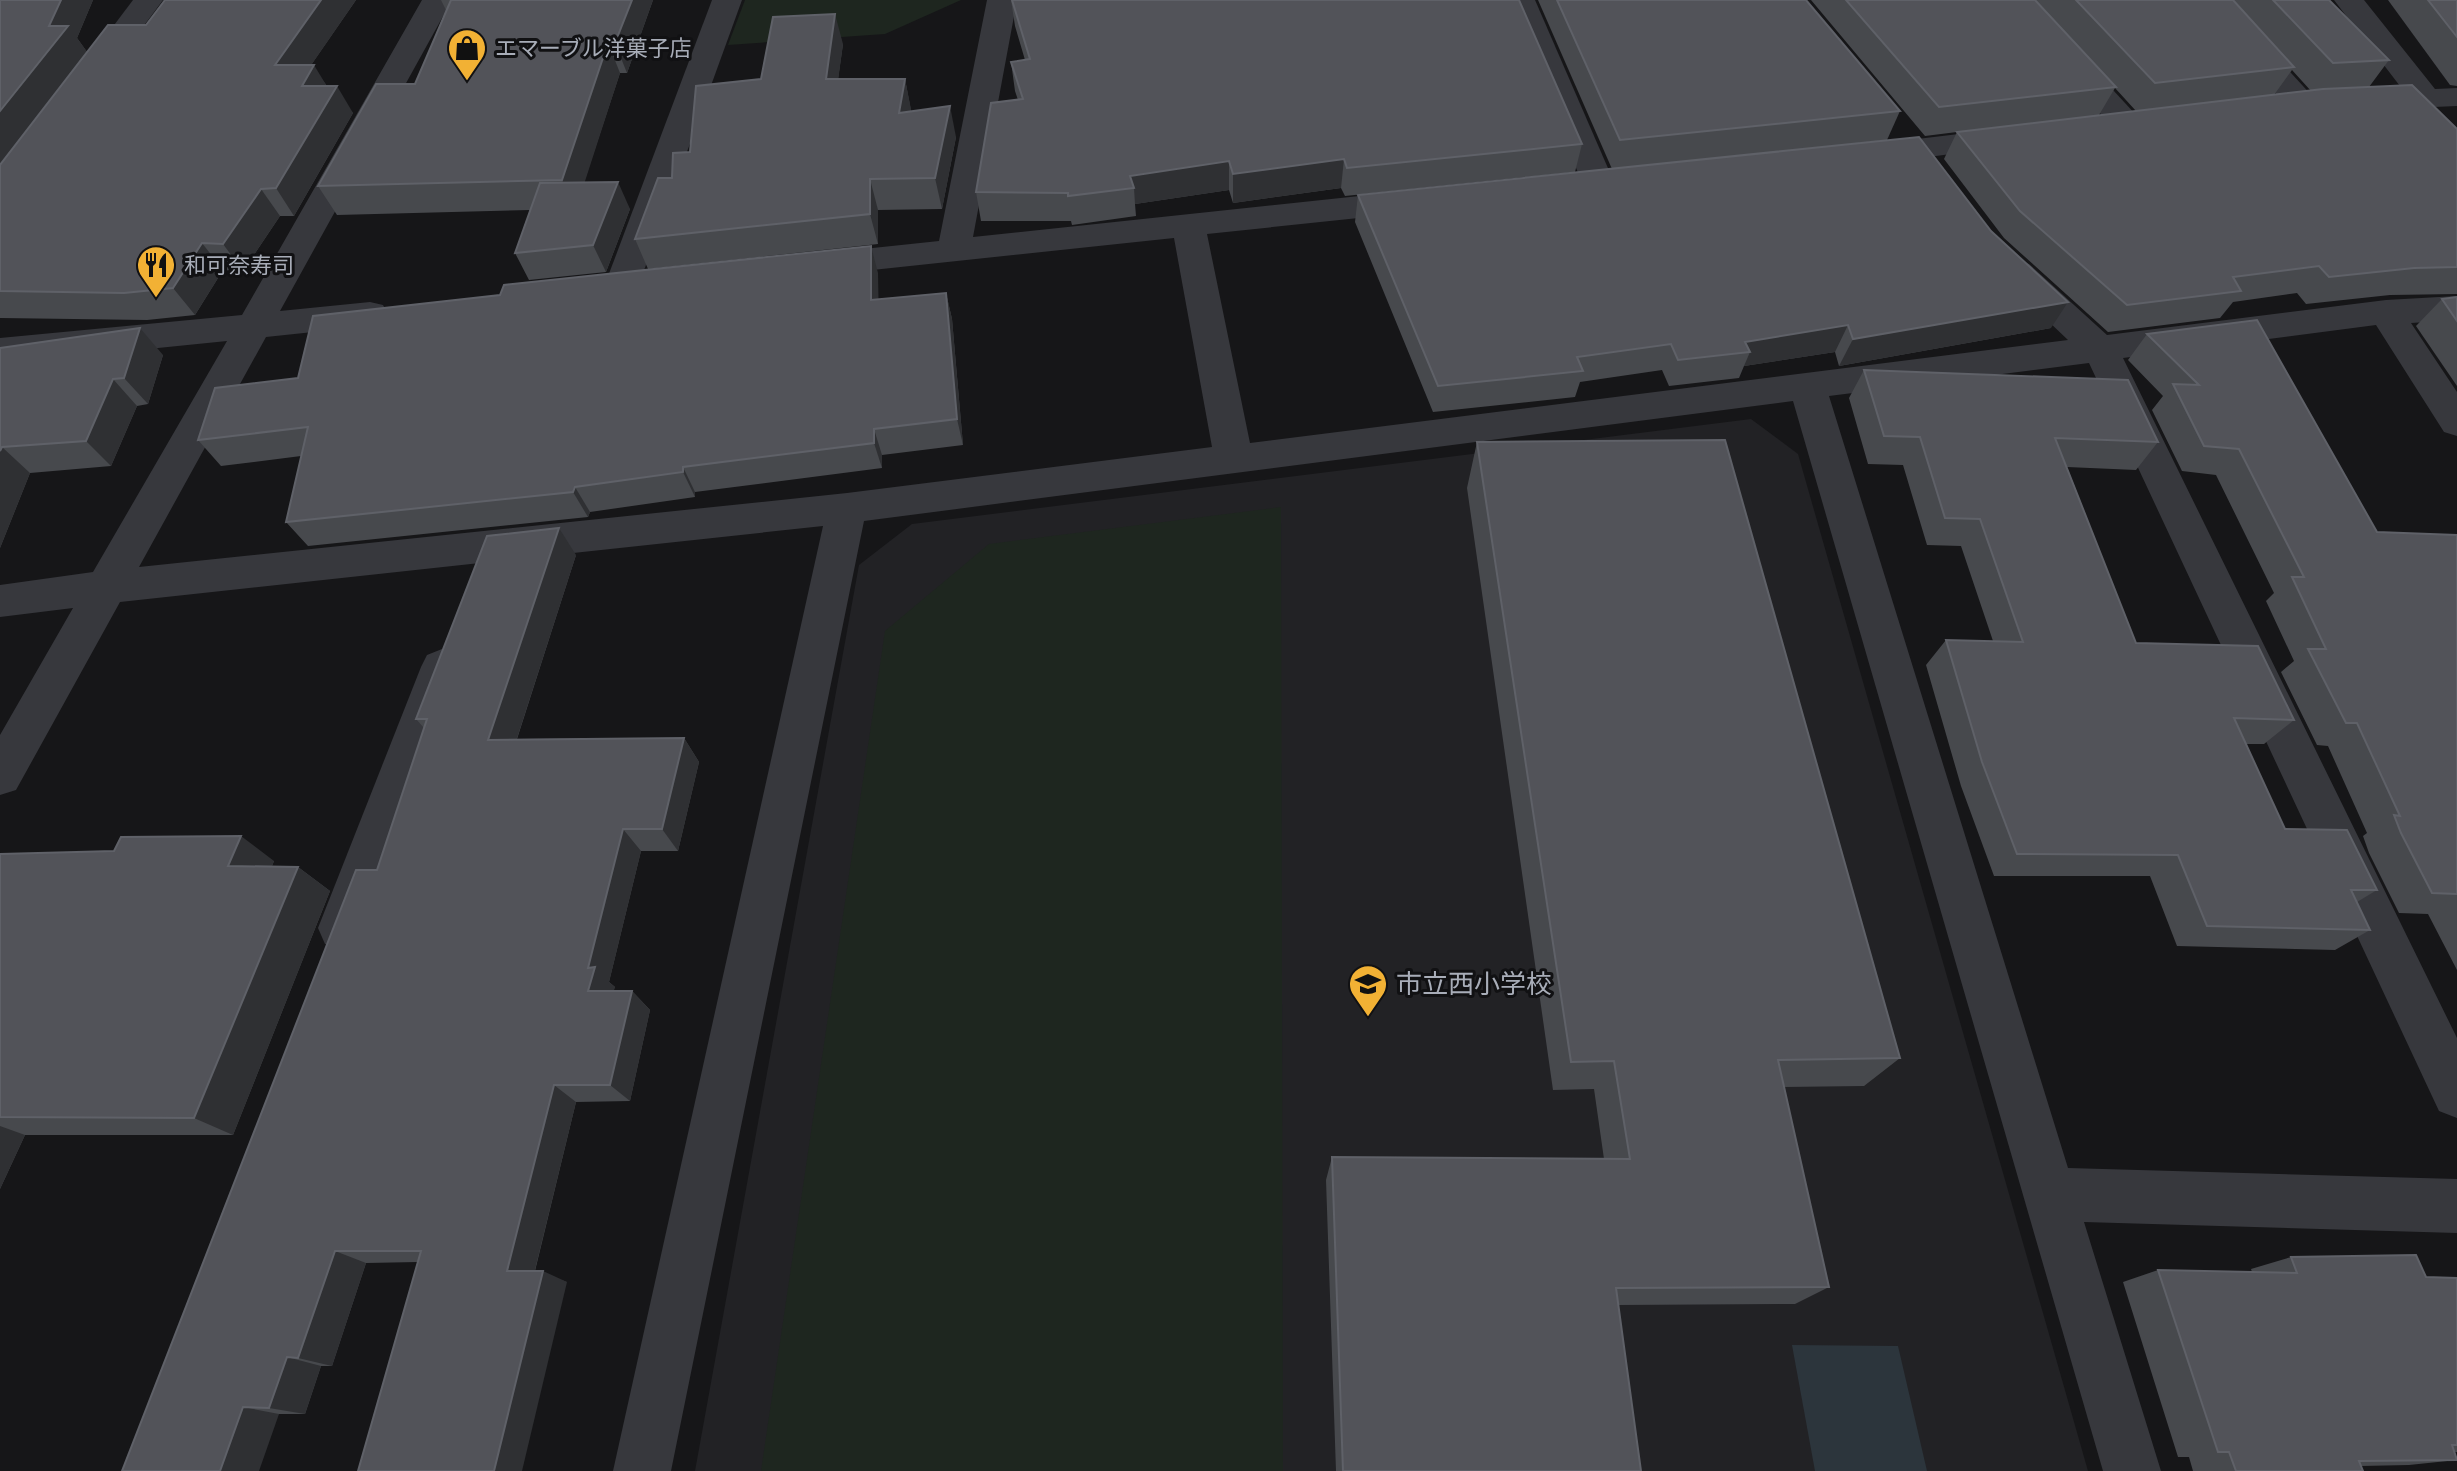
<svg xmlns="http://www.w3.org/2000/svg" width="2457" height="1471" font-family="'Exo 2','Noto Sans JP',sans-serif">
<style>
.built{fill:#222225}
.green{fill:#1e261f}
.water{fill:#2c353c}
.lines{fill:none;stroke-linecap:round;stroke-linejoin:round}
.minor{fill:#37383d;fill-rule:evenodd}
.wall{fill:#47494d;fill-rule:evenodd}
.shaded-wall{fill:#2f3033}
.building{fill:#525359;stroke:#5f6168;stroke-width:2}
.labels{text-anchor:middle;stroke-width:6;stroke-linejoin:round;paint-order:stroke}
.far-poi-label{font-size:22px;fill:#a8adb8;stroke:#111113;text-anchor:start}
.poi-label{font-size:26px;fill:#a8adb8;stroke:#111113;text-anchor:start}
</style>
<rect width="100%" height="100%" fill="#161618"/>
<!-- built -->
<polygon class="built" points="1751,419 1798,454 2088,1471 695,1471 859,565 912,524"/>
<!-- green -->
<g class="green">
<polygon points="745,0 961,0 885,34 728,45"/>
<polygon points="1281,507 1283,1471 761,1471 885,631 989,544"/>
</g>
<!-- water -->
<polygon class="water" points="1792,1345 1898,1346 1927,1471 1815,1471"/>
<g class="lines">
<!-- minor -->
<g class="minor">
<polygon points="133,0 163,0 104,79 82,79 78,73"/>
<polygon points="422,0 452,0 280,311 370,302 383,305 388,314 383,323 370,326 266,337 139,567 847,493 1212,447 1174,238 816,276 804,273 799,265 804,257 816,254 939,241 987,0 1017,0 973,237 1416,190 1428,193 1433,201 1428,209 1416,212 1207,234 1250,443 2068,340 2005,280 2000,272 2005,264 2017,260 2029,264 2107,335 2386,300 2457,296 2457,320 2411,323 2457,392 2457,436 2444,432 2376,325 2123,358 2457,1038 2457,1118 2439,1111 2089,363 1829,396 2068,1168 2457,1179 2457,1233 2084,1222 2161,1471 2103,1471 1793,401 864,521 671,1471 613,1471 823,526 120,602 16,790 0,795 0,735 73,608 0,617 0,585 93,572 227,341 0,364 0,338 242,315"/>
<polygon points="712,0 742,0 638,287 633,295 621,299 609,295 604,287"/>
<polygon points="1505,0 1535,0 1614,182 1610,189 1598,192 1586,189 1582,182"/>
<polygon points="1999,0 2030,0 2137,116 2142,123 2137,130 2126,133 2115,130"/>
<polygon points="2193,0 2224,0 2314,98 2319,105 2314,112 2292,112"/>
<polygon points="2334,0 2364,0 2435,89 2457,88 2457,106 2364,110 2353,108 2348,101 2353,94 2403,90"/>
<polygon points="2009,128 2020,131 2025,138 2020,145 1867,165 1856,162 1851,155 1856,148 1867,145"/>
<polygon points="442,649 457,655 463,667 366,928 359,944 342,950 325,944 318,928 421,667 427,655"/>
</g>
</g>
<!-- wall -->
<g class="wall">
<polygon points="0,0 93,0 77,38 87,52 146,25 165,0 356,0 311,65 327,86 353,113 294,216 280,216 243,271 223,270 195,315 147,320 0,318"/>
<polygon points="441,0 653,0 627,73 620,73 584,182 630,209 606,272 529,280 515,253 530,210 337,215 318,186 415,84 446,10"/>
<polygon points="1011,0 1582,144 1575,172 1345,196 1341,188 1233,203 1229,190 1135,204 1136,216 1072,225 1071,221 981,221 976,192 1018,100 1015,91 1011,62 1025,60 1015,26"/>
<polygon points="1538,0 1806,0 1900,111 1887,140 1612,169"/>
<path d="M1811,0H2329L2389,60L2369,87L2457,129V294L2390,295L2306,304L2297,293L2233,302L2220,318L2108,332L2004,238L1944,159L1957,132L1925,136ZM2292,70L2311,91L2274,95ZM2115,88L2136,111L2099,115Z"/>
<polygon points="2388,0 2457,0 2457,86 2450,85"/>
<polygon points="843,44 838,79 905,79 911,111 956,137 942,209 878,210 878,244 648,269 635,239 672,178 761,79"/>
<polygon points="1358,195 2051,328 1839,366 1835,352 1744,366 1739,378 1669,386 1662,370 1580,382 1575,397 1433,412 1355,222"/>
<polygon points="878,273 878,299 946,293 952,319 963,445 882,455 882,468 695,492 695,497 590,512 588,517 308,546 286,522 301,456 221,466 198,440 298,378"/>
<polygon points="2457,297 2457,386 2416,326 2442,299"/>
<polygon points="2147,334 2377,532 2457,535 2457,970 2428,914 2399,913 2369,853 2363,836 2367,833 2328,746 2317,745 2281,672 2294,661 2266,601 2274,593 2216,475 2182,471 2152,410 2163,396 2128,360"/>
<polygon points="0,348 163,355 148,404 137,406 111,466 30,473 0,548"/>
<polygon points="1864,370 2158,442 2136,470 2067,467 2136,643 2294,720 2264,744 2246,744 2285,829 2377,890 2357,902 2370,930 2335,950 2177,946 2150,876 1994,876 1961,786 1926,665 1946,640 1993,641 1961,546 1927,545 1903,465 1868,464 1849,398"/>
<polygon points="1477,442 1900,1058 1864,1086 1784,1087 1829,1287 1795,1304 1618,1305 1641,1471 1336,1471 1326,1180 1332,1157 1604,1159 1594,1089 1553,1090 1467,488"/>
<polygon points="576,555 517,739 684,738 699,762 678,851 641,851 609,982 615,987 613,991 632,991 650,1010 630,1101 576,1102 535,1271 567,1282 418,1262 366,1263 332,1366 321,1366 305,1414 279,1414 122,1471 377,870 424,728 416,719"/>
<polygon points="0,854 274,861 272,866 298,867 330,891 233,1135 25,1135 0,1189"/>
<polygon points="2291,1257 2426,1277 2457,1278 2457,1452 2455,1452 2457,1460 2409,1465 2361,1466 2363,1471 2193,1471 2189,1457 2178,1457 2123,1282 2158,1270 2252,1272 2251,1269"/>
</g>
<!-- shaded-wall -->
<g class="shaded-wall">
<polygon points="61,0 93,0 77,38 88,53 0,168 0,111 49,26"/>
<polygon points="321,0 356,0 292,93 275,65"/>
<polygon points="632,0 653,0 627,73 615,43"/>
<polygon points="835,14 843,44 834,110 826,79"/>
<polygon points="608,43 620,73 576,209 562,180"/>
<polygon points="314,65 331,93 302,86"/>
<polygon points="905,79 911,109 905,143 899,113"/>
<polygon points="337,86 353,113 294,216 276,188"/>
<polygon points="950,106 956,137 942,209 935,178"/>
<polygon points="1344,159 1341,188 1233,203 1233,174"/>
<polygon points="1229,161 1229,190 1135,204 1134,188 1130,176"/>
<polygon points="870,179 878,210 878,244 870,214"/>
<polygon points="618,182 630,209 606,272 593,245"/>
<polygon points="261,189 280,216 243,271 223,244"/>
<polygon points="202,243 223,270 195,315 173,288"/>
<polygon points="871,246 878,273 879,326 871,300"/>
<polygon points="946,293 952,319 963,445 957,419"/>
<polygon points="2068,302 2051,328 1839,366 1853,339"/>
<polygon points="1848,325 1835,352 1744,366 1750,352 1745,342"/>
<polygon points="140,328 163,355 148,404 124,378"/>
<polygon points="113,379 137,406 111,466 86,441"/>
<polygon points="874,429 882,455 882,468 874,443"/>
<polygon points="2,447 30,473 0,548 0,451"/>
<polygon points="683,467 695,492 695,497 683,472"/>
<polygon points="575,487 590,512 588,517 573,492"/>
<polygon points="559,528 576,555 509,763 488,740"/>
<polygon points="684,738 699,762 678,851 662,829"/>
<polygon points="623,829 641,851 609,982 615,987 608,1010 588,991 588,968"/>
<polygon points="241,836 274,861 262,890 228,866"/>
<polygon points="298,867 330,891 233,1135 194,1118"/>
<polygon points="632,991 650,1010 630,1101 610,1085"/>
<polygon points="554,1085 576,1102 532,1282 507,1271"/>
<polygon points="0,1126 25,1135 0,1189"/>
<polygon points="335,1251 366,1263 332,1366 298,1358"/>
<polygon points="543,1271 567,1282 522,1471 494,1471"/>
<polygon points="287,1357 321,1366 305,1414 269,1408"/>
<polygon points="243,1407 279,1414 259,1471 220,1471"/>
</g>
<!-- building -->
<g class="building">
<polygon points="0,0 61,0 49,26 68,26 0,111"/>
<polygon points="165,0 321,0 275,65 314,65 302,86 337,86 276,188 261,189 223,244 202,243 173,288 124,293 0,291 0,165 108,25 146,25"/>
<polygon points="451,0 632,0 615,43 608,43 562,180 318,186 376,84 415,84"/>
<polygon points="1012,0 1519,0 1582,144 1347,168 1344,159 1233,174 1229,161 1130,176 1134,188 1068,196 1068,193 976,192 991,103 1023,99 1011,62 1030,59"/>
<polygon points="1557,0 1806,0 1900,111 1620,140"/>
<polygon points="1846,0 2035,0 2116,87 1939,107"/>
<polygon points="2076,0 2233,0 2294,67 2155,83"/>
<polygon points="2273,0 2329,0 2389,60 2333,63"/>
<polygon points="2428,0 2457,0 2457,37"/>
<polygon points="835,14 826,79 905,79 899,113 950,106 935,178 870,179 870,214 635,239 658,178 672,178 673,153 690,152 696,86 761,79 773,17"/>
<polygon points="2412,85 2457,129 2457,267 2414,268 2329,277 2319,266 2233,277 2241,291 2127,305 2020,211 1957,132 2323,89"/>
<polygon points="1919,137 1991,231 2068,302 1853,339 1848,325 1745,342 1750,352 1678,360 1671,344 1577,357 1583,371 1438,386 1358,195"/>
<polygon points="618,182 593,245 515,253 540,183"/>
<polygon points="871,246 871,300 946,293 957,419 874,429 874,443 683,467 683,472 575,487 573,492 286,522 308,427 198,440 215,388 298,378 313,316 500,295 504,285"/>
<polygon points="2457,297 2457,321 2442,299"/>
<polygon points="2257,320 2377,532 2457,535 2457,894 2432,893 2401,833 2394,815 2400,816 2357,723 2346,723 2308,649 2326,649 2292,577 2304,577 2239,449 2204,446 2173,384 2199,385 2147,334"/>
<polygon points="140,328 124,378 113,379 86,441 2,447 0,451 0,348"/>
<polygon points="1864,370 2128,380 2158,442 2055,438 2136,643 2258,646 2294,720 2234,718 2285,829 2347,830 2377,890 2351,890 2370,930 2207,926 2178,855 2017,854 1982,762 1946,640 2023,642 1980,519 1945,518 1920,437 1884,436"/>
<polygon points="1725,440 1900,1058 1778,1060 1829,1287 1616,1288 1641,1471 1343,1471 1332,1157 1630,1159 1614,1061 1571,1062 1477,442"/>
<polygon points="559,528 488,740 684,738 662,829 623,829 588,968 595,967 588,991 632,991 610,1085 554,1085 507,1271 543,1271 494,1471 358,1471 421,1251 335,1251 298,1358 287,1357 269,1408 243,1407 220,1471 122,1471 356,870 377,870 427,719 416,719 487,536"/>
<polygon points="241,836 228,866 298,867 194,1118 0,1117 0,854 114,851 121,837"/>
<polygon points="2416,1255 2426,1277 2457,1278 2457,1445 2452,1445 2457,1460 2359,1461 2363,1471 2236,1471 2229,1452 2218,1452 2158,1270 2297,1273 2291,1257"/>
</g>
<!-- icons -->
<defs>
<g id="shop-pin" transform="scale(2)"><path d="M0 17L-7.5 6A9.5 9.5 0 1 1 7.5 6Z" fill="#f2b134" stroke="#111113"/><path d="M-5-2.5h2.3a2.7 3.5 0 0 1 5.4 0H5L5.5 6h-11ZM-1.5-2.5h3a1.5 2.3 0 0 0-3 0Z" fill="#111"/></g>
<g id="restaurant-pin" transform="scale(2)"><path d="M0 17L-7.5 6A9.5 9.5 0 1 1 7.5 6Z" fill="#f2b134" stroke="#111113"/><path d="M-5-6h1v4h1v-4h1v4h1v-4h1v5L-1.5 .5V6h-2V.5L-5-1ZM5-6V6H3V1.5H1.5Q1.5-4 5-6Z" fill="#111"/></g>
<g id="school-pin" transform="scale(2)"><path d="M0 17L-7.5 6A9.5 9.5 0 1 1 7.5 6Z" fill="#f2b134" stroke="#111113"/><path d="M0-5L7-2L0 1L-7-2ZM-4 1L0 2.5L4 1V4Q0 6-4 4Z" fill="#111"/></g>
</defs>
<g fill-rule="evenodd">
<use href="#shop-pin" x="467" y="48"/>
<use href="#restaurant-pin" x="156" y="265"/>
<use href="#school-pin" x="1368" y="984"/>
</g>
<g class="labels">
<!-- far-poi labels -->
<g class="far-poi-label">
<text x="495" y="56">エマーブル洋菓子店</text>
<text x="184" y="273">和可奈寿司</text>
</g>
<!-- poi labels -->
<g class="poi-label">
<text x="1396" y="993">市立西小学校</text>
</g>
</g>
</svg>
